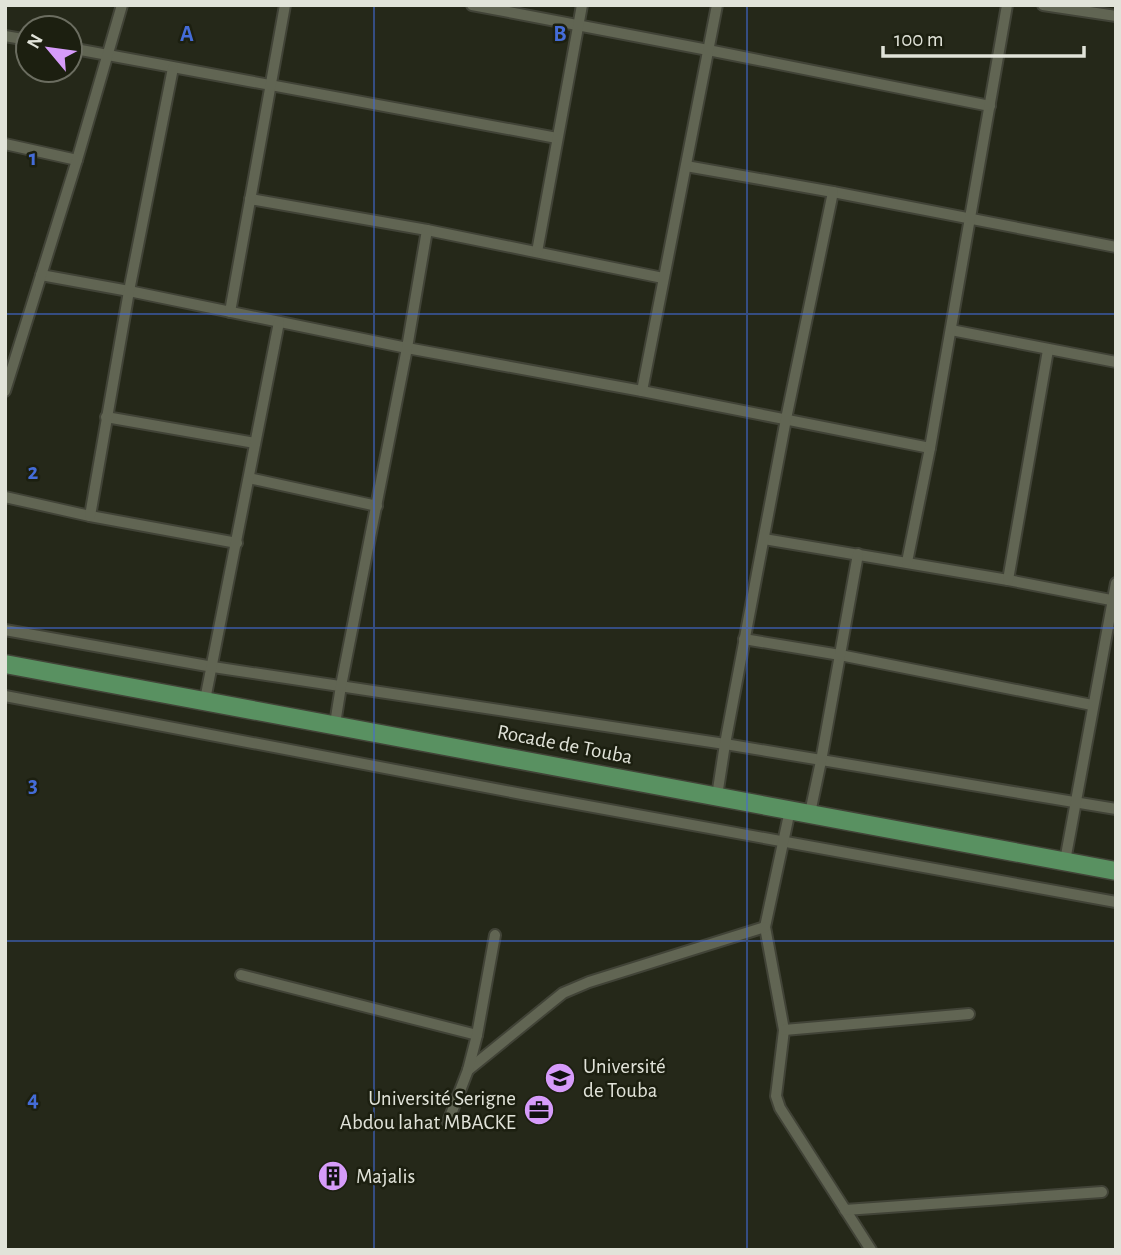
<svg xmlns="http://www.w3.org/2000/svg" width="1121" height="1255" font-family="'Alegreya Sans',sans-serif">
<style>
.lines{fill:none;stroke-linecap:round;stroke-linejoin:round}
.street-casing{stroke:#414337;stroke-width:14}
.primary-casing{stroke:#414337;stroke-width:21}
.street{stroke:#616553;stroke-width:10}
.primary{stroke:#599161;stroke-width:18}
.grid{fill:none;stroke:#446cd8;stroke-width:2;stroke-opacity:0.55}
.labels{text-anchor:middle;stroke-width:5;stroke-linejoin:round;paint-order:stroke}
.street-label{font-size:21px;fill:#e1e3d9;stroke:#1c1f10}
.poi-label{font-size:21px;fill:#e1e3d9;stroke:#1c1f10;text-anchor:start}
.grid-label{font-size:23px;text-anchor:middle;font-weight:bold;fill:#446cd8;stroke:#1c1f10;stroke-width:5;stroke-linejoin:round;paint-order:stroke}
</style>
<rect width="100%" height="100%" fill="#252819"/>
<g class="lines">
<!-- street casing -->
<g class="street-casing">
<g id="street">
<polyline points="472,5 708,50 990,106"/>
<polyline points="1043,5 1116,16"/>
<polyline points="5,36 28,40"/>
<polyline points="70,48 557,138"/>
<polyline points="5,144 77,160"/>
<polyline points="686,166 833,192 1116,247"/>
<polyline points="250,199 427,230 663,278"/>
<polyline points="537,252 582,5"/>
<polyline points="41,275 129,291 407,348 642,391 930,448"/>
<polyline points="230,312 285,5"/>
<polyline points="951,330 1116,362"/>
<polyline points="5,391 77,160 122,5"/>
<polyline points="642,391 717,5"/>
<polyline points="106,417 255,443"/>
<polyline points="249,478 377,506"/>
<polyline points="5,497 90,516 237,543"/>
<polyline points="90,516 129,291 173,68"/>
<polyline points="764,539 1008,580 1116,601"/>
<polyline points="907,562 930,448 1007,5"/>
<polyline points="1008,580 1048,350"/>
<polyline points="5,630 213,667 725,744 1116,809"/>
<polyline points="744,639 840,655 1092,705"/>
<polyline points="5,696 522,794 1116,902"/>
<polyline points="205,700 279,322"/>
<polyline points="335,724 341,686 407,348 427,230"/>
<polyline points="717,796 725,744 786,419 833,192"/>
<polyline points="790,810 765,927 784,1030 776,1096 780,1108 871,1250"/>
<polyline points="810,813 821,761 858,554"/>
<polyline points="1065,861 1116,583"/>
<polyline points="241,975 477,1035"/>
<polyline points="784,1030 969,1014"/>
<polyline points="468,1070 563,993 589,982 765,927"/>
<polyline points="448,1122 468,1070 477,1035 495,935"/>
<polyline points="845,1210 1102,1192"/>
</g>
</g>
<!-- primary casing -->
<g class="primary-casing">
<polyline id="primary" points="5,664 1116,871"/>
</g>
<!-- street -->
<use href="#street" class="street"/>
<!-- primary -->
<use href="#primary" class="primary"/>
</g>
<!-- grid -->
<path class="grid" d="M374,5V1250M747,5V1250M5,314H1116M5,628H1116M5,941H1116"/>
<!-- icons -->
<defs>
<g id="school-disc" transform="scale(1.575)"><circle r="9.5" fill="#d69bfa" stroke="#1c1f10"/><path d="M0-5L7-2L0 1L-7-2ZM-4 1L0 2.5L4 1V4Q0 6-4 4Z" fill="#111"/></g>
<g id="office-disc" transform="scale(1.575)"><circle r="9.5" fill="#d69bfa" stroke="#1c1f10"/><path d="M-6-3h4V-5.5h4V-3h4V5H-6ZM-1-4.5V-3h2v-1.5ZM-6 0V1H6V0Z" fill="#111"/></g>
<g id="building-disc" transform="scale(1.575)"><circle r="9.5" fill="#d69bfa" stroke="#1c1f10"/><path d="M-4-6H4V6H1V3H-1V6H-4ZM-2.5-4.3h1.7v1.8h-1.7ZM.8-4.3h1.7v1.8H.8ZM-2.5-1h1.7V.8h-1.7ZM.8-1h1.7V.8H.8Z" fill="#111"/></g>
</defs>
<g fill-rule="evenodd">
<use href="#school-disc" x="560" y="1078"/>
<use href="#office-disc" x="539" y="1110"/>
<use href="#building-disc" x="333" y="1176"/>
</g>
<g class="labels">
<!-- street labels -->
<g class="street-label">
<text transform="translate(565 744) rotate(11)" y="7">Rocade de Touba</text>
</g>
<!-- poi labels -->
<g class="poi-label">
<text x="583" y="1073">Université<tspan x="583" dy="24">de Touba</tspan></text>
<text x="516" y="1105" text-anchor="end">Université Serigne<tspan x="516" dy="24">Abdou lahat MBACKE</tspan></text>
<text x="356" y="1183">Majalis</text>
</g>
</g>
<g class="grid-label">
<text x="187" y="41">A</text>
<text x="560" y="41">B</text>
<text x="33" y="165">1</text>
<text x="33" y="479">2</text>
<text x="33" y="792">3</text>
<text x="33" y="1106">4</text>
</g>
<!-- border -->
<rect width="1121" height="1255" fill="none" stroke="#e1e3d9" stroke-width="14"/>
<!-- north arrow -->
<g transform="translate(49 49) rotate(299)"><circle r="33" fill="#1c1f10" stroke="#6b6d60" stroke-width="2"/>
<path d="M0-5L12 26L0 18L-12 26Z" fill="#d69bfa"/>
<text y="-10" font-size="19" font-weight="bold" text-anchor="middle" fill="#e1e3d9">N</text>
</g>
<!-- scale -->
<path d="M883 46v10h201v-10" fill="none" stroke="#e1e3d9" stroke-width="3.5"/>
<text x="894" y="46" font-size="21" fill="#e1e3d9" stroke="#1c1f10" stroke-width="5" paint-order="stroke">100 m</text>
</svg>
